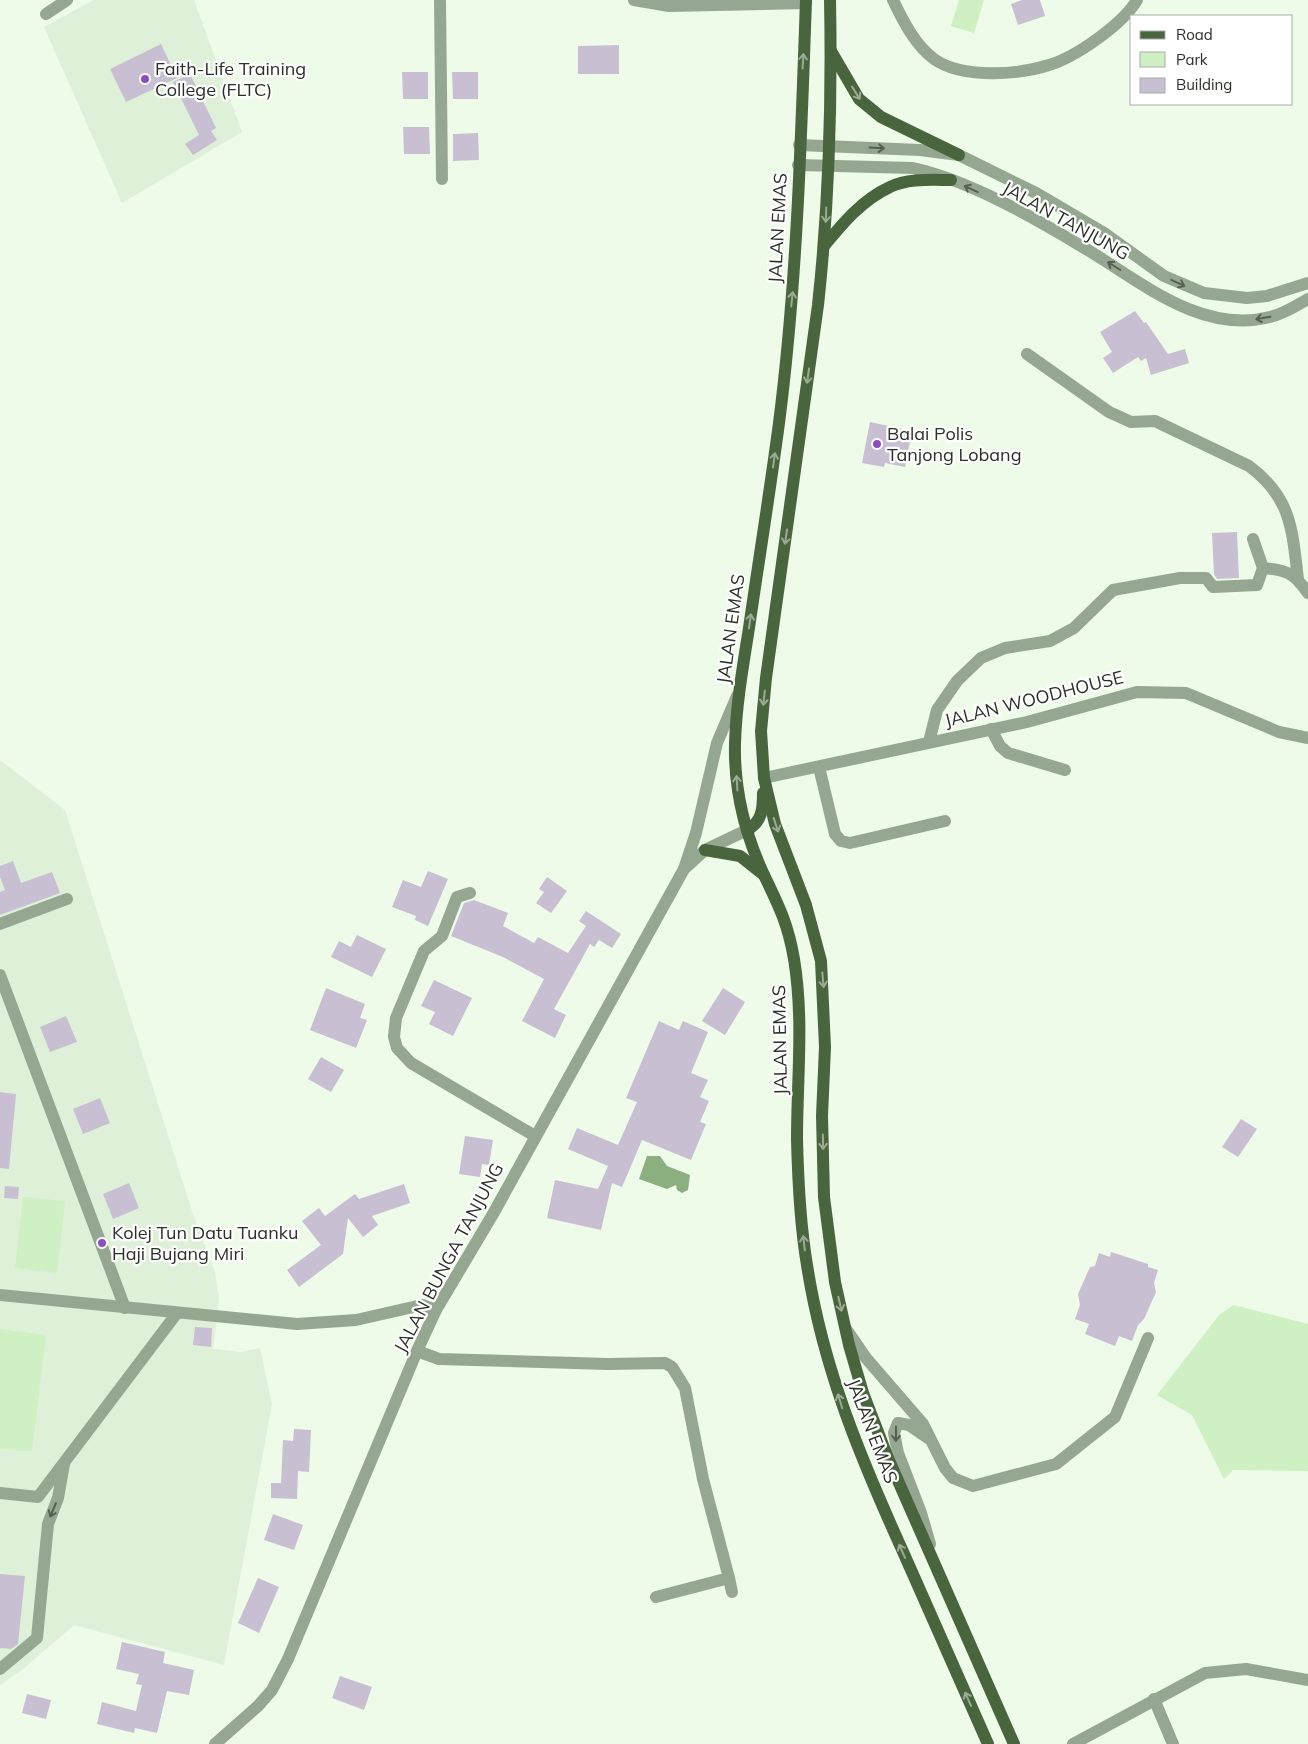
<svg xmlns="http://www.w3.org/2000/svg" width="1308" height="1744" font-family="Mulish,sans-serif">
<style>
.built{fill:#def1d8}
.green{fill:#cef0c2}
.water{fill:#8baf7e}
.building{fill:#c8bfd3}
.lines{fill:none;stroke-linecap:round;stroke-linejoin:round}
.minor{stroke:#96a791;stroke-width:12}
.major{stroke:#49653e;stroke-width:12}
.oneway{stroke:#9baa95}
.oneway2{stroke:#555f52}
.poi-dot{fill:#8d4dc2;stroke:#fff;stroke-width:2}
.labels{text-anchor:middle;stroke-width:4.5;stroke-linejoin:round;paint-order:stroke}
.poi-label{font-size:18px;fill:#2a2f28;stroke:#fff;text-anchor:start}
.street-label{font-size:18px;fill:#2a2f28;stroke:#fff}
</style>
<rect width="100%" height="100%" fill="#edfbe8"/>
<!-- built -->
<g class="built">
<polygon points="94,0 194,0 242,132 122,203 44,27"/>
<polygon points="0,760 65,810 193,1214 215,1272 219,1298 213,1349 241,1352 260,1348 272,1404 224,1665 74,1625 22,1670 0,1685"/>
</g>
<!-- green -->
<g class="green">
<polygon points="959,0 984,0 974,33 951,26"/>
<polygon points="23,1197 65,1201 57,1273 15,1268"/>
<polygon points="1234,1305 1308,1324 1308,1471 1233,1470 1224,1479 1192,1415 1157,1395 1220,1314"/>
<polygon points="0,1329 46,1335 32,1452 0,1448"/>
</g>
<!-- water -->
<polygon class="water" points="647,1156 660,1156 667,1166 690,1175 688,1190 682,1193 677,1190 676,1185 667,1189 639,1179"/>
<!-- building -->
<g class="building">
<polygon points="1022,0 1040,0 1045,16 1018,25 1011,4"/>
<polygon points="161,44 177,78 126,102 110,69"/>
<polygon points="619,45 619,74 578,74 578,46"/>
<polygon points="402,72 428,72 428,99 403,99"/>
<polygon points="452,72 478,72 478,99 453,99"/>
<polygon points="190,74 216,128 211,131 217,140 193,155 185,144 199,135 173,82"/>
<polygon points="403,127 429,127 430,154 404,154"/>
<polygon points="478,133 479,160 453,161 453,134"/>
<polygon points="1135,311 1144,323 1146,322 1168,354 1185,349 1189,363 1151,375 1146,358 1141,361 1138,357 1113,373 1103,358 1112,352 1100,332"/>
<polygon points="870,422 912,431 905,467 885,463 884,467 862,463"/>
<polygon points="1237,532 1239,578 1217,579 1214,574 1212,533"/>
<polygon points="13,861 21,883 52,872 60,893 0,915 0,892 5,890 0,877 0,866"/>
<polygon points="428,871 448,879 428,926 415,920 416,916 392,907 403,880 421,887"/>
<polygon points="547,877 567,891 551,913 536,903 544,892 539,889"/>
<polygon points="474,900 508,913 503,926 534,943 538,937 568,953 586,926 579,921 586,911 621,934 612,948 599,940 594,947 590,944 554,1009 566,1015 555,1038 522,1021 544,979 503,957 451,936 464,903"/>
<polygon points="357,935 386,949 372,977 331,957 339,941 351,947"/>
<polygon points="434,980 472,998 453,1036 429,1024 435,1012 421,1006"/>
<polygon points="326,988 365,1004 360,1018 367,1020 356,1048 310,1030"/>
<polygon points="723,988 745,1002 725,1035 702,1021"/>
<polygon points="66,1016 77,1042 50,1052 40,1027"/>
<polygon points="659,1021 679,1030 683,1021 708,1032 691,1073 708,1080 700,1097 709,1101 700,1122 706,1124 691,1160 642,1140 622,1187 612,1183 601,1230 547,1218 555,1180 598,1189 608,1166 568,1149 577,1128 618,1145 637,1102 626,1098"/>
<polygon points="321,1057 344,1070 331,1092 308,1079"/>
<polygon points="0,1092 16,1094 9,1169 0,1168"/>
<polygon points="100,1098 110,1123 83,1134 73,1109"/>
<polygon points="1241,1119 1257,1129 1238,1157 1222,1147"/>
<polygon points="465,1136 493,1140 489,1165 482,1164 480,1177 459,1174"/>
<polygon points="129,1183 139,1208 113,1219 103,1194"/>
<polygon points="404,1184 410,1203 372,1216 378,1225 363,1237 348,1218 343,1254 299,1287 287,1270 321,1245 302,1221 319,1208 325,1216 355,1194 359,1199"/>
<polygon points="5,1186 19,1187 18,1199 4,1198"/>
<polygon points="1111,1252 1148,1264 1148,1267 1158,1270 1154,1283 1156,1292 1144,1319 1138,1325 1132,1341 1119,1336 1115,1346 1085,1334 1089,1324 1075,1319 1080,1305 1078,1294 1090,1267 1095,1266 1099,1253 1110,1257"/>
<polygon points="195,1327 212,1328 211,1347 193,1345"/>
<polygon points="294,1429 311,1430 309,1472 298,1471 297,1499 271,1498 271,1483 281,1483 283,1440 293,1441"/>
<polygon points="273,1514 303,1525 294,1550 264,1540"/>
<polygon points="0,1574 25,1576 18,1644 11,1649 0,1648"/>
<polygon points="258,1578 279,1587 259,1633 238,1623"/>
<polygon points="122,1642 165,1652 163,1663 194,1670 189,1695 167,1691 157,1733 135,1728 134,1733 97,1724 102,1702 136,1711 142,1685 136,1684 139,1674 116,1669"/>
<polygon points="340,1676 372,1687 364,1710 332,1698"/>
<polygon points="27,1694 51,1700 46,1719 22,1713"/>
</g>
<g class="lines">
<!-- minor -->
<g class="minor">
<polyline points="440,0 442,179"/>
<polyline points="634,0 669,6 806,3"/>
<path d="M893,0C903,21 915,45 934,59C962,79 1018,75 1049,65C1076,57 1123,24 1137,0"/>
<polyline points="46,14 67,0"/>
<polyline points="799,145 920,150 959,155 1036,193 1104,233 1164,276 1204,293 1247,298 1267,296 1308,283"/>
<path d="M798,165L913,168C968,180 1033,217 1081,246C1138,279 1199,335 1270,317C1284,314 1296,306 1308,299"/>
<path d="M1027,354L1109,412L1131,422L1155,421L1249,466C1292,498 1292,530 1298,579"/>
<path d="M1263,568C1287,570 1294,573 1308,593"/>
<polyline points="991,729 1000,746 1008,753 1065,770"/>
<polyline points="929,742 937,710 957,681 981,658 1005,648 1050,641 1074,628 1113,590 1180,578 1206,578 1213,587 1257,585 1263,568 1253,539"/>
<polyline points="819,767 835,834 841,841 850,843 945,821"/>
<polyline points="764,778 1027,722 1137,692 1186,693 1279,732 1308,738"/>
<polyline points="684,869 705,850 747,830"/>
<polyline points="470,893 457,897 442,936 424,951 396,1018 394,1037 397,1048 411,1063 535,1136"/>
<polyline points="0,924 67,899"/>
<polyline points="0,975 125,1308"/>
<polyline points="0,1295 297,1324 356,1320 422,1305 436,1310"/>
<polyline points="846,1329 866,1358 923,1424 945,1468 953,1478 973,1486 1056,1464 1115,1417 1148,1338"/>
<polyline points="417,1351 439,1359 608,1364 665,1363 672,1367 685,1388 703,1479 729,1578 656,1597"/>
<polyline points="928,1438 909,1425 898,1423 894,1433 898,1453 921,1513 930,1544"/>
<polyline points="0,1493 38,1497 177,1313"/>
<polyline points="729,1578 732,1592"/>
<polyline points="0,1669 37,1638 48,1524 58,1498 64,1464"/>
<polyline points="1154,1699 1173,1744"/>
<polyline points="215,1744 258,1706 272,1690 288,1659 417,1351 436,1310 493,1214 684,869 696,833 717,743 737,696"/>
<polyline points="1073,1744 1205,1673 1246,1669 1308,1680"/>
</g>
<!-- major -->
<g class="major">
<path d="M806,0C801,141 797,283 779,423C770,491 759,559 749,628C743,666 736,705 735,744C734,789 745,834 764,875C779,906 788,924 794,959C804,1019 797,1079 797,1139C798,1181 800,1224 807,1265C823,1369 861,1459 904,1554C932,1618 960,1681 988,1744"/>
<path d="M830,0C832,102 829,204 818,305L766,678L761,731L764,778L775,824L806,905L821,961L825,1047L822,1116L824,1197L835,1282L849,1345L863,1393L888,1458L1014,1744"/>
<polyline points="831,51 859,99 881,117 959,155"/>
<path d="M824,246C843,223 862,200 890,187C908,178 932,180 951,180"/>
<path d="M747,830C762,822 763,809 763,793"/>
<polyline points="705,850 740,856 764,875"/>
</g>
</g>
<!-- one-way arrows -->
<defs><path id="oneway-shaft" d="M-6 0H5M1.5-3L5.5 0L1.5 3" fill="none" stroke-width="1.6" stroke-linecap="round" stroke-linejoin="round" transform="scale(1.25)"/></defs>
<g class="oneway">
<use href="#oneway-shaft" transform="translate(803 61) rotate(-87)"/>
<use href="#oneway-shaft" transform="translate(856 93) rotate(58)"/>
<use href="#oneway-shaft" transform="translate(826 215) rotate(92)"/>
<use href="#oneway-shaft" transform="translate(792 299) rotate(-84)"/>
<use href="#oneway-shaft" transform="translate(808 376) rotate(98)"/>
<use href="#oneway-shaft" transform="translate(774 460) rotate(-82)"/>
<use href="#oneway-shaft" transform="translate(786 537) rotate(98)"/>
<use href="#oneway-shaft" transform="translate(750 621) rotate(-82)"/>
<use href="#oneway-shaft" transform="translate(764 698) rotate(96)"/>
<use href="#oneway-shaft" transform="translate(737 783) rotate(-93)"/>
<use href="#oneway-shaft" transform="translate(776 825) rotate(72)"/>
<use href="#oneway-shaft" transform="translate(823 980) rotate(85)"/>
<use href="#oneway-shaft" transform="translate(823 1142) rotate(89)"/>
<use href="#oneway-shaft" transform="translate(804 1243) rotate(-96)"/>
<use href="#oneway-shaft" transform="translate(840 1304) rotate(77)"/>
<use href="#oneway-shaft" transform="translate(840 1401) rotate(-107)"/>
<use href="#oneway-shaft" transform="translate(902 1551) rotate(-114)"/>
<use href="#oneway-shaft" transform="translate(968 1699) rotate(-114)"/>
</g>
<g class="oneway2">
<use href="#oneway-shaft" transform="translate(877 148) rotate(3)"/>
<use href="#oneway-shaft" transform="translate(971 189) rotate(-155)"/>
<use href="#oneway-shaft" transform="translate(1114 266) rotate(-148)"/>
<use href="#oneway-shaft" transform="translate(1178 283) rotate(25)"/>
<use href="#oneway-shaft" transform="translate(1263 318) rotate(171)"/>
<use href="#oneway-shaft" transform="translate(896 1434) rotate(90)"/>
<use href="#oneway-shaft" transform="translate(53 1510) rotate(113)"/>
</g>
<!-- markers -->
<g class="poi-dot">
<circle cx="145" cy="79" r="5"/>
<circle cx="877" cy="444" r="5"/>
<circle cx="102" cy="1243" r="5"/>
</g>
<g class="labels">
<!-- poi labels -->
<g class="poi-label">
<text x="155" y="75">Faith-Life Training<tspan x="155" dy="21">College (FLTC)</tspan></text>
<text x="887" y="440">Balai Polis<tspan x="887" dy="21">Tanjong Lobang</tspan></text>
<text x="112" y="1239">Kolej Tun Datu Tuanku<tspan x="112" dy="21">Haji Bujang Miri</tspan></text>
</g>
<!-- street labels -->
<g class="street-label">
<text transform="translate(1066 221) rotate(29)" y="6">JALAN TANJUNG</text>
<text transform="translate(778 228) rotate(-87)" y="6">JALAN EMAS</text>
<text transform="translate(731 629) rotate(-82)" y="6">JALAN EMAS</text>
<text transform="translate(1034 699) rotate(-14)" y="6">JALAN WOODHOUSE</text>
<text transform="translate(780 1040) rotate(-91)" y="6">JALAN EMAS</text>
<text transform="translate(449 1258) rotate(-62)" y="6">JALAN BUNGA TANJUNG</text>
<text transform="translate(872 1431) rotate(69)" y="6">JALAN EMAS</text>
</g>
</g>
<!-- legend -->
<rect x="1130" y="15" width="162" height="90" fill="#ffffff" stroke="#aaaca9"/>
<rect x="1140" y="31" width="25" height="8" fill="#49653e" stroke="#aaaca9"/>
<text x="1176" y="40" font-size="15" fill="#2a2f28">Road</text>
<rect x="1140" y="52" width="25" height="15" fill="#cef0c2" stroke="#aaaca9"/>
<text x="1176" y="65" font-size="15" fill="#2a2f28">Park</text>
<rect x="1140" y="78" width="25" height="15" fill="#c8bfd3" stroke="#aaaca9"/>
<text x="1176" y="90" font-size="15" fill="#2a2f28">Building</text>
</svg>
